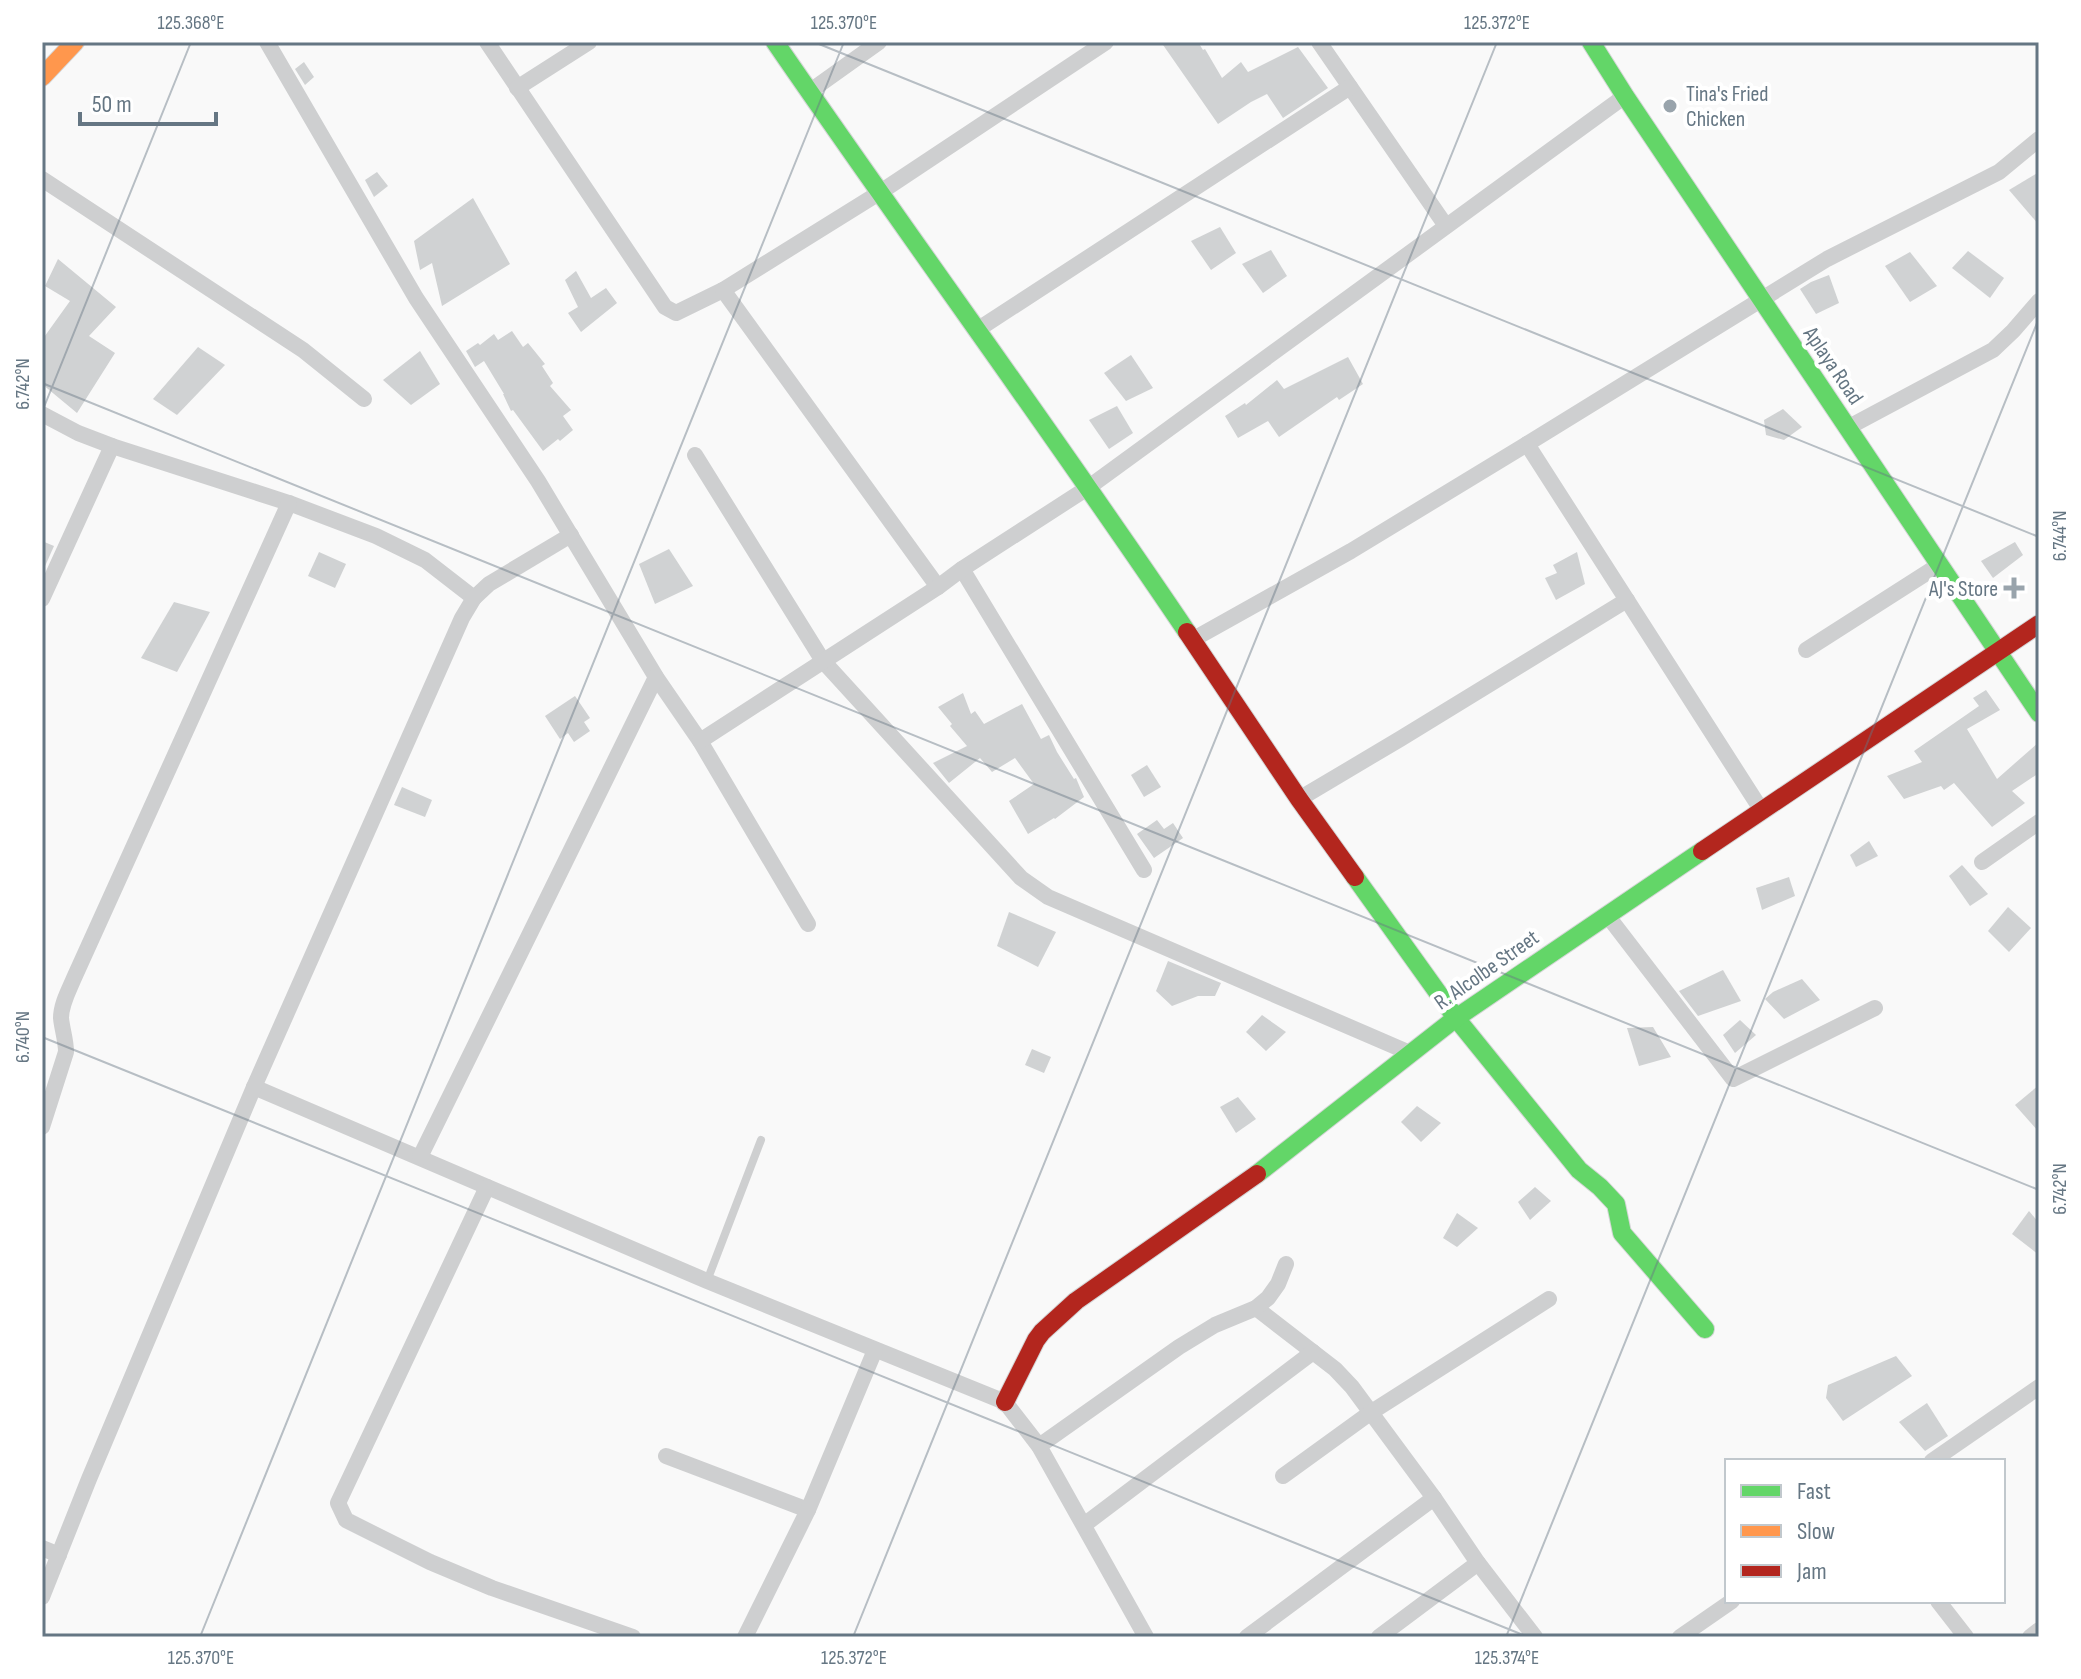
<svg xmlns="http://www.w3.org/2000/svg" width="2081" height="1679" font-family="'Sofia Sans Condensed',sans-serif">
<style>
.building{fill:#d0d2d3}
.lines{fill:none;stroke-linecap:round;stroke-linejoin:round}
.fast-casing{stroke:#d5d6d7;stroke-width:20}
.slow-casing{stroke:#d5d6d7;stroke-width:20}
.jam-casing{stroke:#d5d6d7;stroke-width:20}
.lane{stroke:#cecfd0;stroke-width:8}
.street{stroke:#cecfd0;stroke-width:16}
.fast{stroke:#63d668;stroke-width:18}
.slow{stroke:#ff974d;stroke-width:18}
.jam{stroke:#b3261e;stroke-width:18}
.ticks{fill:none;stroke:#657683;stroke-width:2;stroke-opacity:0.45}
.poi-dot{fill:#99a4ac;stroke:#fff;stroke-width:3}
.labels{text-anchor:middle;stroke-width:8;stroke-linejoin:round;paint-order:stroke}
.poi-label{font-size:22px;fill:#657683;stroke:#fff;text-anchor:start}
.street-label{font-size:22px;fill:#657683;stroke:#fff}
.neatline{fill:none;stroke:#657683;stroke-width:3}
.ticks-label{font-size:20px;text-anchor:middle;fill:#657683}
</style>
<rect width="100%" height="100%" fill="#f9f9f9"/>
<!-- building -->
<g class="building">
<polygon points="1161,42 1198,42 1203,50 1205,49 1222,78 1241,62 1248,72 1298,47 1328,88 1283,118 1267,94 1251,102 1218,124"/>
<polygon points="304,62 314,77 305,85 295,69"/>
<polygon points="377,172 388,186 374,197 365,180"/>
<polygon points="2039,172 2039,225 2009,190"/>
<polygon points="473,198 510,264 442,306 432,263 420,270 414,241"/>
<polygon points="1220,227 1236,253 1211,270 1191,241"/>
<polygon points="1271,250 1287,276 1263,293 1242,264"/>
<polygon points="1968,251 2004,278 1990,298 1952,268"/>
<polygon points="1910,252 1937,286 1910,302 1885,266"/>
<polygon points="58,259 116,307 89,336 115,353 77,413 42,384 42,340 70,301 45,286"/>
<polygon points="576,271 591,298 606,288 617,303 581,332 568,313 578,307 565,280"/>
<polygon points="1829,275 1839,303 1816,314 1800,289 1811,282"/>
<polygon points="512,331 523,347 528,343 545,364 542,366 553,383 550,386 571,410 563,416 573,430 560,441 558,439 543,451 513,410 511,411 503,394 504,394 484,361 475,367 466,351 478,343 480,345 494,334 498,340"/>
<polygon points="198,347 225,365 177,415 153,399"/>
<polygon points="420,351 440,384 411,405 383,380"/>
<polygon points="1131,355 1153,388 1126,401 1104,373"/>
<polygon points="1348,357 1363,384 1339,400 1337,397 1279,437 1268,421 1238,438 1225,416 1245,403 1246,405 1277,380 1284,389"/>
<polygon points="1117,406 1133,433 1109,449 1089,420"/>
<polygon points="1783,409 1802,427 1784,440 1766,435 1764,420"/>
<polygon points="42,541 54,546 42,573"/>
<polygon points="2015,542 2023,555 1993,578 1981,561"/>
<polygon points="669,549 693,586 655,604 639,564"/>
<polygon points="319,552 346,564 335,588 308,576"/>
<polygon points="1577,552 1585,584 1556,600 1545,578 1557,573 1553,565"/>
<polygon points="174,602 210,612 177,672 141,658"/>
<polygon points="1986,690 2000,710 1967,729 1997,779 2039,742 2039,773 2012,791 2025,803 1992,827 1954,783 1944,790 1941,786 1904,799 1887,776 1922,762 1914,751 1979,706 1973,698"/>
<polygon points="963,693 971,714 975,711 984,724 1022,704 1041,739 1049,735 1057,752 1074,779 1076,778 1084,797 1055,819 1054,818 1028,834 1009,801 1034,784 1015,758 992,772 980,758 949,783 933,763 967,746 950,726 952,724 938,707"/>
<polygon points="575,696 590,718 584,722 590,731 574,742 568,733 560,739 545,716"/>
<polygon points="1147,765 1161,787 1144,797 1131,775"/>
<polygon points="402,787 432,800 425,817 394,805"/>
<polygon points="1157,820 1164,829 1173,823 1183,838 1154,858 1137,834"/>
<polygon points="1869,841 1878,856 1856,867 1850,855"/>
<polygon points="1962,865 1988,894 1970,906 1949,876"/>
<polygon points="1789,877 1795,896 1762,910 1756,888"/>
<polygon points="2008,907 2031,928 2009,952 1988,931"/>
<polygon points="1009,912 1056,932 1038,967 997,946"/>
<polygon points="1168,961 1221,983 1215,996 1198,996 1172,1006 1156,991"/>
<polygon points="1723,970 1741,1001 1698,1016 1679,991"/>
<polygon points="1802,979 1820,1000 1784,1019 1765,999 1773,992"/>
<polygon points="1262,1015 1286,1032 1266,1051 1246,1032"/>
<polygon points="1740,1020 1756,1035 1735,1053 1723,1035"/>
<polygon points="1653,1027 1671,1057 1639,1066 1627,1028"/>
<polygon points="1032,1049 1051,1057 1044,1073 1025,1065"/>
<polygon points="2039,1085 2039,1132 2015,1105"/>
<polygon points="1238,1097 1256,1119 1236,1133 1220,1107"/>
<polygon points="1417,1106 1441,1123 1421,1142 1401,1122"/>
<polygon points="1535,1187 1551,1201 1530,1220 1518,1202"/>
<polygon points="2029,1211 2039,1223 2039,1255 2012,1234"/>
<polygon points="1457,1213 1478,1228 1457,1247 1443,1238"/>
<polygon points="1896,1356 1912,1376 1843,1421 1826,1398 1828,1385"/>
<polygon points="1927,1403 1948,1436 1925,1451 1899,1422"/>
</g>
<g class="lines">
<!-- fast casing -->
<g class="fast-casing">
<g id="fast">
<path d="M775,42C911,240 1053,433 1187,632"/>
<polyline points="1591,42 1625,96 2039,713"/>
<polyline points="1355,877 1456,1018 1579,1170 1600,1187 1616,1204 1622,1233 1705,1329"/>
<polyline points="1257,1174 1456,1018 1702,851"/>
</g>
</g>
<!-- slow casing -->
<g class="slow-casing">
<polyline id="slow" points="42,77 75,42"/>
</g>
<!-- jam casing -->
<g class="jam-casing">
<g id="jam">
<polyline points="1187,632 1299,799 1355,877"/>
<polyline points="1702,851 2039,624"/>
<polyline points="1005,1402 1036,1340 1042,1332 1076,1301 1257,1174"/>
</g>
</g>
<!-- lane -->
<polyline class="lane" points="707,1281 761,1140"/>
<!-- street -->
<g class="street">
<polyline points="267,42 416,298 538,481 656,677 700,741 808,924"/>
<polyline points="487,42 665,307 676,313 723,290 879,193 1106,42"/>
<polyline points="1319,42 1446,226"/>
<polyline points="517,88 589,42"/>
<polyline points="809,92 879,42"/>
<polyline points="42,179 303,350 364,399"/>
<polyline points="723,290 938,587"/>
<polyline points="977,330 1350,87"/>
<polyline points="42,414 78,433 112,446 289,503 376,536 425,560 474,598"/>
<polyline points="1847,428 1993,350 2013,331 2039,301"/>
<polyline points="695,455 823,661 1021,878 1048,897 1410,1053"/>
<polyline points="962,569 1144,870"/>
<polyline points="42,599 112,446"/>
<polyline points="1192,640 1351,551 1527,444"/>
<polyline points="1806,650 1939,565"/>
<polyline points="700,741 938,587 962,569 1089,487 1625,96"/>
<polyline points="1299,799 1400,739 1627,600"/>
<polyline points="1762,811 1527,444 1827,259 1999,172 2039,139"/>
<polyline points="1982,862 2039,822"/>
<polyline points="1607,915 1733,1079 1875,1008"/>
<polyline points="254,1087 707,1281 1005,1402 1039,1446 1146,1637"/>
<path d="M42,1127L66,1052C66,1040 62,1029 61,1018C61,1004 69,990 74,978L289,503"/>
<polyline points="420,1157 656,677"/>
<polyline points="487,1187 338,1503 346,1520 430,1562 492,1588 633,1637"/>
<polyline points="1256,1308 1335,1369 1352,1387 1434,1498 1478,1563 1535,1637"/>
<polyline points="1039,1446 1179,1347 1215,1325 1256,1308 1268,1298 1278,1284 1286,1264"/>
<polyline points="666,1456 808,1510"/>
<polyline points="1932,1461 2039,1387"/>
<polyline points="1283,1476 1370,1413 1549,1299"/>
<polyline points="1084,1525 1313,1352"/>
<polyline points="42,1548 59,1555"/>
<polyline points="42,1597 89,1479 254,1087 462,618 474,598 489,584 571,535"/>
<polyline points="1938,1601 1966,1637"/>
<polyline points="745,1637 808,1510 875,1350"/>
<polyline points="1247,1637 1434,1498"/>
<polyline points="1379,1637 1478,1563"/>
<polyline points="1680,1637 1732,1601"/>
<polyline points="2030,1637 2039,1630"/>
</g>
<!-- fast -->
<use href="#fast" class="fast"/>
<!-- slow -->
<use href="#slow" class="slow"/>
<!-- jam -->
<use href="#jam" class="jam"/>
</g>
<!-- ticks -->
<path class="ticks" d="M814,42L2039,537M42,383L2039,1190M42,412L191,42M42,1037L1528,1637M200,1637L844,42M853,1637L1497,42M1506,1637L2039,318"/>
<!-- markers -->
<g class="poi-dot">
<circle cx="1670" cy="106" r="8"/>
<path d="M2010 576h8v8h8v8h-8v8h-8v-8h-8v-8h8z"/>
</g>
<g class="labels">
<!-- poi labels -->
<g class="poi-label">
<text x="1686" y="101">Tina's Fried<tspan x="1686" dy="25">Chicken</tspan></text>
<text x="1998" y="596" text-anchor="end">AJ's Store</text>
</g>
<!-- street labels -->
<g class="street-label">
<text transform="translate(1834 365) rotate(56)" y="8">Aplaya Road</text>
<text transform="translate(1486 969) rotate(-35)" y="8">R. Alcolbe Street</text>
</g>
</g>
<!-- border -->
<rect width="2081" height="1679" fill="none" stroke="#ffffff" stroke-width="88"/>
<!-- legend -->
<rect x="1725" y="1459" width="280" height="144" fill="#ffffff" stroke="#c1c8cd" stroke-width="2"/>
<rect x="1741" y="1485" width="40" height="12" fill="#63d668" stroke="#c1c8cd" stroke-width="2"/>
<text x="1797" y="1499" font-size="24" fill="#657683">Fast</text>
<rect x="1741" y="1525" width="40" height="12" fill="#ff974d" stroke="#c1c8cd" stroke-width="2"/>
<text x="1797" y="1539" font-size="24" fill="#657683">Slow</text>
<rect x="1741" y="1565" width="40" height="12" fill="#b3261e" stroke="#c1c8cd" stroke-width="2"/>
<text x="1797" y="1579" font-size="24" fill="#657683">Jam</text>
<!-- scale -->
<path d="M80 112v12h136v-12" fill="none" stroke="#657683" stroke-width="4"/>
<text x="92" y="112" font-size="24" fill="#657683" stroke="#ffffff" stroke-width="6" paint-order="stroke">50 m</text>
<rect x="44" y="44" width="1993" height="1591" class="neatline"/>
<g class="ticks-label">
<text x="191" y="29">125.368°E</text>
<text x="844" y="29">125.370°E</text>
<text x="1497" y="29">125.372°E</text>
<text transform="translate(22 384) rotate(-90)" y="7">6.742°N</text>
<text transform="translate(2059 536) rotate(-90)" y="7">6.744°N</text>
<text transform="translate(22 1037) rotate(-90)" y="7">6.740°N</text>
<text transform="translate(2059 1189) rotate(-90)" y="7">6.742°N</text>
<text x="201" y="1664">125.370°E</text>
<text x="854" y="1664">125.372°E</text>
<text x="1507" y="1664">125.374°E</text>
</g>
</svg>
